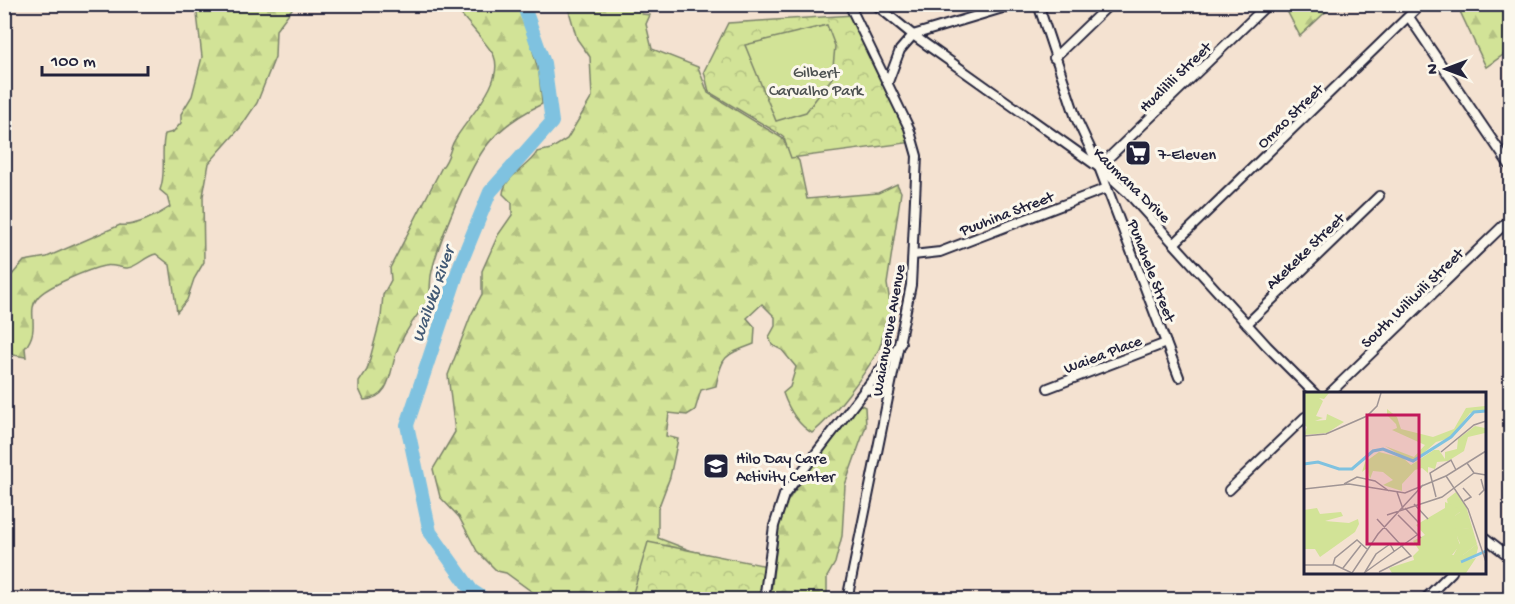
<svg xmlns="http://www.w3.org/2000/svg" width="1515" height="604" font-family="'Gochi Hand',sans-serif">
<style>
.forest{fill:url(#forest-firs);stroke:#7a8269;stroke-width:1.5}
.park{fill:url(#park-crowns);stroke:#7a8269;stroke-width:1.5}
.pitch{fill:#d2e397;stroke:#7a8269;stroke-width:1.5}
.lines{fill:none;stroke-linecap:round;stroke-linejoin:round}
.river{stroke:#7fc2e0;stroke-width:14}
.minor-casing{stroke:#22223b;stroke-width:12}
.minor{stroke:#fbf7ec;stroke-width:8}
.labels{text-anchor:middle;stroke-width:6;stroke-linejoin:round;paint-order:stroke}
.park-label{font-size:16px;fill:#4e5252;stroke:#fbf7ec}
.street-label{font-size:16px;fill:#22223b;stroke:#fbf7ec}
.poi-label{font-size:16px;fill:#22223b;stroke:#fbf7ec;text-anchor:start}
.water-label{font-size:18px;font-style:italic;fill:#435a75;stroke:#fbf7ec}
.inset-river{fill:none;stroke:#7fc2e0;stroke-width:3}
.inset-road{fill:none;stroke:#a09595;stroke-width:1.5}
.view{fill:#c2185b;fill-opacity:0.15;stroke:#c2185b;stroke-width:3}
.inset-edge{fill:none;stroke:#22223b;stroke-width:3}
</style>
<defs>
<pattern id="forest-firs" width="22" height="20" patternUnits="userSpaceOnUse" patternTransform="scale(1.5)"><rect width="22" height="20" fill="#d2e397"/><path d="M5 1l3.5 6h-7zM16 11l3.5 6h-7z" fill="#b4c283"/></pattern>
<pattern id="park-crowns" width="20" height="18" patternUnits="userSpaceOnUse" patternTransform="scale(1.5)"><rect width="20" height="18" fill="#d2e397"/><path d="M2 6a3 3 0 1 1 6 0M12 15a3 3 0 1 1 6 0" fill="none" stroke="#b4c283"/></pattern>
</defs>
<rect width="100%" height="100%" fill="#f4e2d1"/>
<filter id="ink" filterUnits="userSpaceOnUse"><feTurbulence type="fractalNoise" baseFrequency=".0167" numOctaves="2"/><feDisplacementMap in="SourceGraphic" scale="12" xChannelSelector="R" yChannelSelector="G"/><feConvolveMatrix kernelMatrix="1 2 1 2 8 2 1 2 1" color-interpolation-filters="sRGB"/></filter>
<g filter="url(#ink)">
<!-- forest -->
<g class="forest">
<path d="M196,5H295L276,30L275,57L257,103L240,128L209,163L203,196L204,262L194,279L187,300L177,312L170,265L156,254C145,256 138,267 127,268C120,268 112,264 104,266C90,269 47,286 38,297C25,312 42,327 25,348L26,357L8,354L5,372V283L24,261L47,257L120,225C135,227 158,215 170,207L167,196L160,190C167,172 160,151 165,134L173,132L181,123V114L192,96L202,57Z"/>
<path d="M453,5L512,4L523,15L539,73L542,104C521,114 498,129 484,149C467,173 436,247 431,276C430,284 430,292 430,299C417,314 407,328 399,346C389,366 394,398 364,400L359,389V382L367,370L381,317L383,295L391,280L390,268L442,167C449,159 449,152 453,143C464,121 505,84 494,56C491,48 461,15 453,5Z"/>
<path d="M565,5H640L638,6L642,14L650,15L646,24L652,49L698,67L708,93L782,138L799,161L807,199L878,193L897,184L901,192L887,284L892,315C879,330 886,335 879,349C866,373 833,417 812,433C797,424 789,410 783,393L790,387L796,367L782,350L772,345L769,337L775,326V317L762,304L747,318L755,327L754,344C725,355 722,355 716,386L701,390L695,410L687,415L669,413L666,436L678,439L670,477L658,509V538L692,551L745,563L668,599H542L506,573L497,571L477,551L459,517L440,497L433,469L455,432L448,375L471,315L482,294V271L498,235L512,215V203L503,194C504,176 529,167 537,152L551,149L567,139L592,97L590,57L577,39L569,11Z"/>
<polygon points="1284,5 1333,5 1300,36"/>
<polygon points="1457,5 1510,5 1510,50 1486,67"/>
<polygon points="859,404 865,407 866,426 845,485 842,536 835,563 827,577 827,599 770,600 781,511 822,450"/>
</g>
<!-- park -->
<g class="park">
<polygon points="854,15 914,142 791,158 783,136 709,92 704,71 728,23"/>
<polygon points="648,542 767,566 762,599 631,600"/>
</g>
<!-- pitch -->
<polygon class="pitch" points="827,25 835,46 832,78 806,112 776,121 745,45"/>
<g class="lines">
<!-- river -->
<polyline class="river" points="486,600 472,591 430,532 407,425 460,265 490,192 552,122 544,63 523,4"/>
<!-- minor casing -->
<g class="minor-casing">
<g id="minor">
<polyline points="875,4 913,35 1104,171 1128,193 1267,346 1315,394"/>
<polyline points="1038,4 1076,118 1099,167 1179,377"/>
<polyline points="1409,17 1510,166"/>
<polyline points="1054,58 1110,4"/>
<polyline points="888,82 900,50 913,35 1016,4"/>
<polyline points="1099,167 1268,4"/>
<polyline points="1175,243 1421,4"/>
<polyline points="913,255 940,252 1107,188"/>
<polyline points="1247,324 1379,196"/>
<polyline points="1048,388 1166,343"/>
<polyline points="864,389 889,393"/>
<polyline points="1329,394 1510,219"/>
<polyline points="1229,490 1305,417"/>
<polyline points="1484,537 1510,557"/>
<polyline points="764,600 774,526 784,495 901,343"/>
<polyline points="847,600 911,285 917,156 909,128 849,4"/>
<polyline points="1424,600 1452,572"/>
</g>
</g>
<!-- minor -->
<use href="#minor" class="minor"/>
</g>
</g>
<!-- icons -->
<defs>
<g id="supermarket-square" transform="scale(1.35)"><rect x="-9" y="-9" width="18" height="18" rx="4" fill="#22223b" stroke="#fbf7ec"/><path d="M-6-5.5h2.5l.6 2H6L4.5 2H-2.5L-4.4-4H-6ZM-1.5 3.2a1.3 1.3 0 1 0 .1 0ZM3 3.2a1.3 1.3 0 1 0 .1 0Z" fill="#fff"/></g>
<g id="school-square" transform="scale(1.35)"><rect x="-9" y="-9" width="18" height="18" rx="4" fill="#22223b" stroke="#fbf7ec"/><path d="M0-5L7-2L0 1L-7-2ZM-4 1L0 2.5L4 1V4Q0 6-4 4Z" fill="#fff"/></g>
</defs>
<g fill-rule="evenodd">
<use href="#supermarket-square" x="1138" y="153"/>
<use href="#school-square" x="716" y="466"/>
</g>
<g class="labels">
<!-- park labels -->
<g class="park-label">
<text x="816" y="77">Gilbert<tspan x="816" dy="18">Carvalho Park</tspan></text>
</g>
<!-- street labels -->
<g class="street-label">
<text transform="translate(1174 76) rotate(-44)" y="6">Hualilili Street</text>
<text transform="translate(1289 115) rotate(-44)" y="6">Omao Street</text>
<text transform="translate(1133 184) rotate(44)" y="6">Kaumana Drive</text>
<text transform="translate(1006 212) rotate(-21)" y="6">Puuhina Street</text>
<text transform="translate(1304 250) rotate(-44)" y="6">Akekeke Street</text>
<text transform="translate(1153 270) rotate(69)" y="6">Punahele Street</text>
<text transform="translate(1411 297) rotate(-44)" y="6">South Wiliwili Street</text>
<text transform="translate(887 330) rotate(-80)" y="6">Waianuenue Avenue</text>
<text transform="translate(1102 353) rotate(-21)" y="6">Waiea Place</text>
</g>
<!-- poi labels -->
<g class="poi-label">
<text x="1158" y="159">7-Eleven</text>
<text x="736" y="463">Hilo Day Care<tspan x="736" dy="18">Activity Center</tspan></text>
</g>
<!-- water labels -->
<g class="water-label">
<text transform="translate(432 294) rotate(-71)" y="6">Wailuku River</text>
</g>
</g>
<!-- overview -->
<g transform="translate(1304 392)">
<rect width="182" height="182" fill="#f4e2d1"/>
<path d="M152,100L162,114L173,152L159,163L149,164L156,151L153,145L166,136L151,138V124L156,120L144,114L143,107Z" fill="#d2e397"/>
<path d="M0,1H25L20,7L15,6L19,9L12,24L19,26L11,29L22,28L23,22L40,30L23,41L0,43L3,35L0,33ZM181,14V19L166,21L146,46L132,50L113,67L106,69L81,54L110,65L121,53L88,38L93,36L92,32L83,23V17L93,25L97,37L129,45L150,37L162,16ZM171,34L181,36V41L164,45L160,59L144,69L133,70L131,77L124,75V81L118,76L111,78L98,92V99L79,93L89,88L79,80L69,79L66,87L63,76L58,80L61,70L75,60L99,66L107,73L130,58H135L141,67V60L153,57L154,47ZM141,110L158,118L151,124V137L166,136L167,140L153,145L156,153L148,163H159L173,152L174,156L172,164L155,170L172,166L162,181H88L85,176L110,168L109,164L115,158L109,149L121,143L112,133L141,116ZM13,116L16,122L37,120L39,124L21,129L45,131L54,127L55,132L51,140L16,165L11,157H0V118Z" fill="#d2e397"/>
<path class="inset-river" d="M0,72L14,70L35,77H48L69,59L79,57L109,69L147,45L170,20L182,19M157,170L182,159"/>
<path class="inset-road" d="M0,44L22,42L63,24L73,14L77,1M182,59L142,84L164,117L182,170M137,60L170,33L182,29M163,71L170,81L182,83M40,92L53,85L71,89L85,99M159,96L167,105L160,109M0,97L45,92L101,101L142,84M93,100L99,117M175,103L180,98L177,87M132,105L126,81L147,68L152,78M110,112L124,127M101,116L115,131M83,123L138,105L170,81M94,123L117,146M73,127L107,164L75,180M0,173H31L48,181L74,142L119,93M29,173L31,166L53,148L63,157M39,176L57,153M61,180L72,162L86,152L90,159M60,181L113,143"/>
<path class="view" d="M63,23H115V152H63Z"/>
<rect width="182" height="182" class="inset-edge"/>
</g>
<!-- margin -->
<rect width="1515" height="604" fill="none" stroke="#fbf7ec" stroke-width="24"/>
<rect x="12" y="12" width="1491" height="580" fill="none" stroke="#22223b" stroke-width="2" filter="url(#ink)"/>
<!-- north arrow -->
<g transform="translate(1446 69) rotate(270)" stroke="#fbf7ec" stroke-width="4.5" paint-order="stroke">
<path d="M0-4.5L10 22L0 15L-10 22Z" fill="#22223b"/>
<text y="-9" font-size="16" font-weight="bold" text-anchor="middle" fill="#22223b">N</text>
</g>
<!-- scale -->
<path d="M42 66v9h106v-9" fill="none" stroke="#22223b" stroke-width="3"/>
<text x="51" y="66" font-size="18" fill="#22223b" stroke="#fbf7ec" stroke-width="4.5" paint-order="stroke">100 m</text>
</svg>
